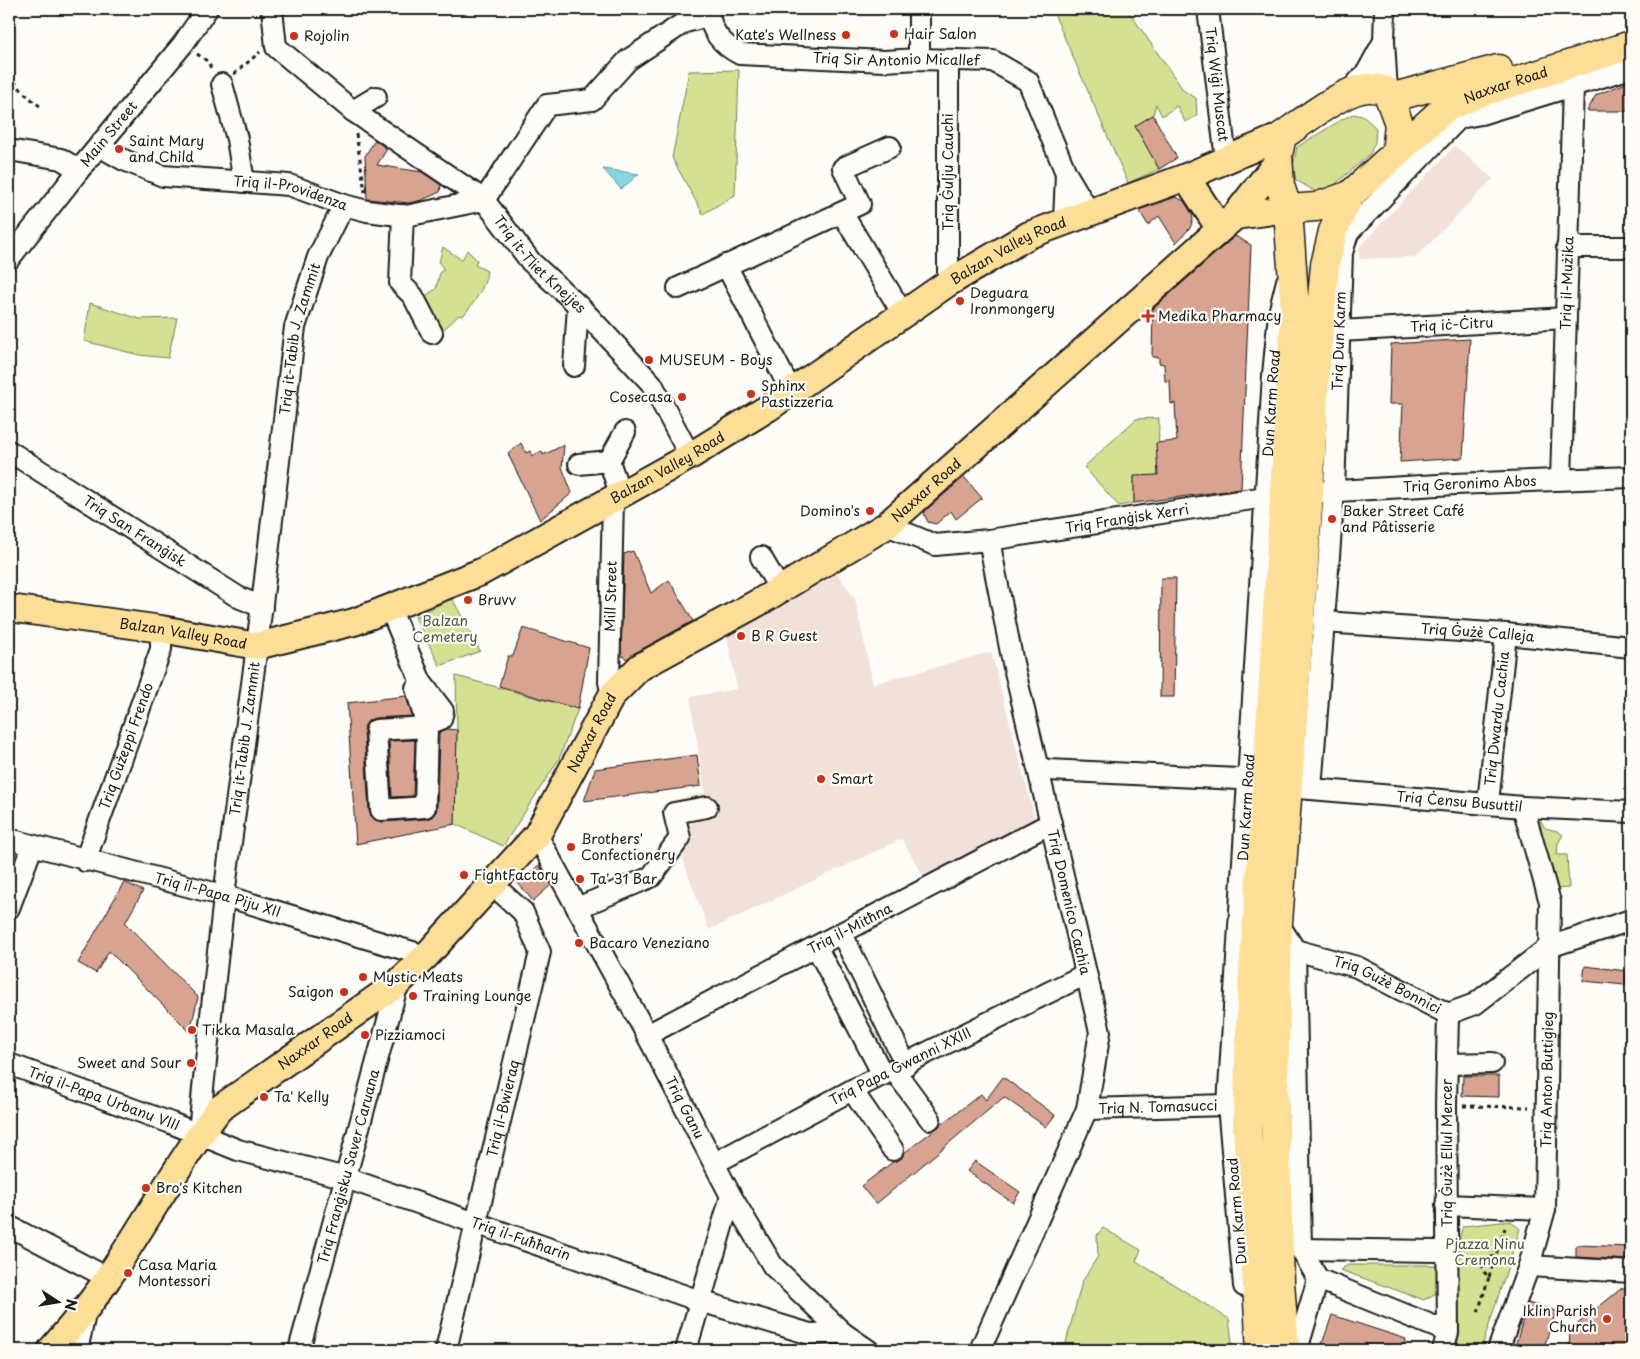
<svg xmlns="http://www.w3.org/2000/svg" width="1640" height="1359" font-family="'Playpen Sans',sans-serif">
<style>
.built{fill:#f2e1d8}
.green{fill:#d5e093;stroke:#787e58}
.water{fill:#87d7e3;stroke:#5c8c93}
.building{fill:#d9a391;stroke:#1c1c1c}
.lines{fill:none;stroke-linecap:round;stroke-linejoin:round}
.minor-casing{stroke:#1c1c1c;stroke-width:24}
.major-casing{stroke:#1c1c1c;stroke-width:30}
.highway-casing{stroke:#1c1c1c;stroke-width:31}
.path{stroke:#1c1c1c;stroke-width:3;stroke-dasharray:4 4;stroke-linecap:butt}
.minor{stroke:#fdfcf7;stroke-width:20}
.major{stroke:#fdde96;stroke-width:26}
.highway{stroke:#fdde96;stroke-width:28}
.poi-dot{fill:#c8321e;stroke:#fdfcf7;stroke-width:2}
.labels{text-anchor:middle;stroke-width:4.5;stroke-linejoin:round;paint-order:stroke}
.poi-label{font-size:14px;fill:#1c1c1c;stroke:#fdfcf7;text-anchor:start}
.street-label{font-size:14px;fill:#1c1c1c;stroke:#fdfcf7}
.park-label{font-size:14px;fill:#545740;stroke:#fdfcf7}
</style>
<rect width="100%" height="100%" fill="#fdfcf7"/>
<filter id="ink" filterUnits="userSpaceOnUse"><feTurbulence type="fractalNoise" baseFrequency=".02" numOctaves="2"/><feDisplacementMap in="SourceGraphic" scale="10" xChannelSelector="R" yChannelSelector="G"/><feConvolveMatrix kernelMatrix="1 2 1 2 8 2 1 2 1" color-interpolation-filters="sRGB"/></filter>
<g filter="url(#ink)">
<!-- built -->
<g class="built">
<polygon points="1455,146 1493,179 1416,257 1359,259 1359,247"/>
<polygon points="836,572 855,599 873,684 991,652 1035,819 923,876 902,839 709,930 686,869 671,801 705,793 690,697 737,689 726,630"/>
</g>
<!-- green -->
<g class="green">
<polygon points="1052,9 1127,9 1184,91 1196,98 1197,116 1185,122 1177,106 1162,116 1156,104 1153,115 1135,126 1159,169 1128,183"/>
<polygon points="739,70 735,195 703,214 672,158 689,71"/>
<polygon points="1353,114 1363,116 1376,128 1375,142 1370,154 1332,187 1316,192 1296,180 1293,166 1297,147 1341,120"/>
<path d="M443,247L462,260L467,250L477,260L475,265L487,271C486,287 473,304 463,316L459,315L438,335L419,300L436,289L440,272L444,270L439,262Z"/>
<polygon points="90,303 140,319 177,318 168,358 139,355 84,341"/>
<polygon points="1159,418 1158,475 1134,477 1134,503 1119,506 1084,467 1136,419"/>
<polygon points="452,598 480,651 440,666 415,617"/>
<polygon points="456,676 578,709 559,759 503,846 455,824 457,730"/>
<polygon points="1541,821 1545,828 1557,831 1563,835 1558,843 1557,855 1567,855 1569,888 1555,889 1538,823"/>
<path d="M1511,1221L1520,1229L1481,1350H1456L1458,1342C1458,1304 1451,1263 1463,1226Z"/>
<polygon points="1103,1228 1141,1250 1136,1261 1229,1319 1233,1350 1064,1350 1082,1282 1098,1256 1097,1235"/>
<polygon points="1348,1265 1437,1265 1436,1293 1424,1300 1340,1270"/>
</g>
<!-- water -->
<polygon class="water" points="603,169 639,174 621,189"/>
<!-- building -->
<g class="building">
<polygon points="1631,81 1631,111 1587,111 1596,95"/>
<polygon points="1153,115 1177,158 1159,169 1135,126"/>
<polygon points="375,140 387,149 377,165 422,172 441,185 440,192 422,200 409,203 367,199 365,156"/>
<polygon points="1176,197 1184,201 1192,214 1193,220 1190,228 1176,243 1159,216 1148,225 1139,210"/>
<polygon points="1235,236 1251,245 1241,489 1134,503 1134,476 1158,475 1156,443 1177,441 1175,403 1171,404 1170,381 1165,381 1164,364 1159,363 1159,357 1152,357 1153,309"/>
<polygon points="1470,339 1463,458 1400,462 1403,404 1389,404 1391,344"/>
<polygon points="521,443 526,453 530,451 532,456 542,451 543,455 564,445 562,467 572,493 540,520 508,454"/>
<polygon points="964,477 982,498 956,519 951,511 936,524 928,522 924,514 925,511"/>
<polygon points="633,551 651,593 669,580 693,621 633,654 627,659 621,655 624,554"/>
<polygon points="1161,578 1176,578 1174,697 1160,697"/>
<polygon points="523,628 589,648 578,709 499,686 508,656 513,656"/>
<polygon points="406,696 412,716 375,718 369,720 365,725 364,731 369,811 371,816 375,820 382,822 426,819 432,817 436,812 437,807 439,732 446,729 457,730 455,824 356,844 347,703"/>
<polygon points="415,740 413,796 392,797 389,741"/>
<polygon points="697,755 701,786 584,801 595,769"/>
<polygon points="539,865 551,885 533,901 518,883"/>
<polygon points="124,882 143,891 125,923 198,997 190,1032 109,951 96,973 78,963"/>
<polygon points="1585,966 1627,971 1625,985 1583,981"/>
<polygon points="1463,1076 1499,1076 1499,1097 1462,1096"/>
<polygon points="1003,1077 1055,1115 1046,1127 1004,1097 876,1204 861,1186 893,1162 900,1159 904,1153 981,1094 986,1100"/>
<polygon points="975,1161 1020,1192 1013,1203 967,1171"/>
<polygon points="1576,1245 1631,1247 1631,1260 1576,1257"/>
<polygon points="1622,1288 1631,1288 1631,1322 1629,1338 1631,1339 1631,1350 1569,1350 1570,1330"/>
<polygon points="1528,1303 1556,1311 1543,1350 1514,1350"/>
<polygon points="1332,1315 1406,1339 1402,1350 1320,1350"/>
</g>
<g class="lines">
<!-- minor casing -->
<g class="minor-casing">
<g id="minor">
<path id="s1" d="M272,9L276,47L353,111L484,200L531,262L581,308L652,384L690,456"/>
<path id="s2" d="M709,9C709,30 722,45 740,54L884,61L919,59L993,61L1028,81L1066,173L1089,212"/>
<polyline points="919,9 919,59"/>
<path id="s3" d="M1208,9L1226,160"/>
<polyline points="1385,9 1384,41 1387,91"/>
<polyline points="948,60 948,283"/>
<polyline points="222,84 237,139 244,182"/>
<polyline points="1347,94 1367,72 1384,41"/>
<polyline points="353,111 376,97"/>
<path id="s4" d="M99,146L124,160L163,176L289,185L344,205L367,211L406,216L484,200L547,105L592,100L628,60L685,22L709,16"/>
<polyline points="9,150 61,159 79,170"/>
<polyline points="842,213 903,314"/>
<polyline points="403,215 400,283 413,296 432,333"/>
<polyline points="1064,221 1066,173"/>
<polyline points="1567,247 1631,247"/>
<path id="s5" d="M9,259L79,170L183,44L207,9"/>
<polyline points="726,265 791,391"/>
<polyline points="678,288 860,204 843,168 890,147"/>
<path id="s6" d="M1340,331L1566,318"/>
<polyline points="574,366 578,306"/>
<path id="s7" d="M9,451L238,597L262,607"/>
<polyline points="609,461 620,493"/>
<polyline points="579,464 609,461 625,432"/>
<path id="s8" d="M1561,479L1573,87"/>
<path id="s9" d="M1321,492L1455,484L1631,477"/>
<path id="s10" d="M887,525L935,545L989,540L1265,497"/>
<polyline points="761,557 779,588"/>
<polyline points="390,608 421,682"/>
<path id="s11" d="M1323,622L1506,634L1631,647"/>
<path id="s12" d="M612,695L609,682L613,498"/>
<polyline points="427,727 376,730 381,810 425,807 427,727 416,688 421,682 443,711 441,719 436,721"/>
<polyline points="1038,767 1048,770 1260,780"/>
<path id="s13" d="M1299,788L1523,807L1631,812"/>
<path id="s14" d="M1311,789L1334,491L1342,253L1348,233L1459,118L1481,114L1631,68"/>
<path id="s15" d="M1488,803L1506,634"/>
<path id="s16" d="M537,835L647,1035L731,1196L773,1266L843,1333L868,1350"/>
<path id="s17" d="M9,839L225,896L426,956"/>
<path id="s18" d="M85,861L161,649V629"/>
<polyline points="9,908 32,847"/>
<polyline points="577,908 651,877 680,838 674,813 707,807"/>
<polyline points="1278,923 1295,950 1301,1249 1318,1279 1297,1350"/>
<polyline points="842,934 906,1065"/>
<polyline points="817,948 883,1075"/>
<path id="s19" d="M1295,950L1357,967L1448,1014L1475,1004L1549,947L1631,920"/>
<path id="s20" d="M647,1035L1051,823"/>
<path id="s21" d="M9,1064L171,1123L238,1150L346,1178L700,1301L810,1334L843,1333"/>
<polyline points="1448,1064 1492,1063"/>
<polyline points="894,1070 930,1119"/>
<polyline points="852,1090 893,1150"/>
<path id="s22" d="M1087,1109L1228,1105"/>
<path id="s23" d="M199,1134L203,1088L225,888L257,646L295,327L318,257L344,205"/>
<path id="s24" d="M715,1163L852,1090L1086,974"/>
<polyline points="1446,1205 1545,1209"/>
<polyline points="9,1226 108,1278"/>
<polyline points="1301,1249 1436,1251 1447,1249"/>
<polyline points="1529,1266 1631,1272"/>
<polyline points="1318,1279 1448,1332"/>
<path id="s25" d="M1244,1286L1228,1105L1273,375L1279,313L1287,281"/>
<polyline points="77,1350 86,1310"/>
<path id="s26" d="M299,1350L398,983"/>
<path id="s27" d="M446,1350L540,952L523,912L492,884"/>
<polyline points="686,1350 731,1196"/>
<polyline points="980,1350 1087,1109 1100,1032 1013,663 989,540"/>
<polyline points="1443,1350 1448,1332 1446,1105 1448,1014"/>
<path id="s28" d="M1498,1350L1529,1266L1545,1209L1550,902L1523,807"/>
</g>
</g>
<!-- major casing -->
<g class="major-casing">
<g id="major">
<polyline points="1186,177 1220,229"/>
<polyline points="1235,216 1288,209"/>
<path id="s29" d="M9,608L161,629L257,646L354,622L481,572L690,456L768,408L948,283L1029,235L1186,177L1282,136"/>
<path id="s30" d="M51,1350C71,1327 91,1304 108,1278C146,1223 178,1162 219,1109L398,983L426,956L537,835L612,695L640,667L761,601L887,525L1235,216L1278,161"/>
</g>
</g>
<!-- highway casing -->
<g class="highway-casing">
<g id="highway">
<polyline points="1390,98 1498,69"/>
<path id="s31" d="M1288,209L1316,207L1350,195L1445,108L1482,92L1631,45"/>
<path d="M1261,1350L1247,1128L1251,1001L1267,780L1295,311L1288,209L1280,186L1278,155L1282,136C1303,122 1347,86 1371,88C1376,88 1382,90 1387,91L1399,124L1396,154"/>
<polyline points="1285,1350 1280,1282 1274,1091 1278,923 1309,493 1315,376 1325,265 1333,231 1350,195"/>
</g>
</g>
<!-- path -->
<g class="path">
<polyline points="197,54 207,61 213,71"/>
<polyline points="234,74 260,52"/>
<polyline points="9,75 24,93 42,108"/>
<polyline points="356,134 365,192"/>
<polyline points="1463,1106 1529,1107"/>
<polyline points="1489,1277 1495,1257"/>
<polyline points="1478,1312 1489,1277 1484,1272 1482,1266 1487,1257 1495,1257 1505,1228"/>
</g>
<!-- minor -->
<use href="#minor" class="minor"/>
<!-- major -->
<use href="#major" class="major"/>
<!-- highway -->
<use href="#highway" class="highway"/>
</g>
</g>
<!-- markers -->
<g class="poi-dot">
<circle cx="894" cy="34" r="5"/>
<circle cx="846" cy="35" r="5"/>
<circle cx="294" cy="36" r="5"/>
<circle cx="119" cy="149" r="5"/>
<circle cx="960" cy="301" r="5"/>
<path d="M1145.5 308.5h5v5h5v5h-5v5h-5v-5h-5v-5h5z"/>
<circle cx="649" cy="360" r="5"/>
<circle cx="751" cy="394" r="5"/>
<circle cx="682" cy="397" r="5"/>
<circle cx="870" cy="511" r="5"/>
<circle cx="1332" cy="519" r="5"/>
<circle cx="468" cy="600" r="5"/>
<circle cx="741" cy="636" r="5"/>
<circle cx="821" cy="779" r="5"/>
<circle cx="571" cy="847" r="5"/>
<circle cx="464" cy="875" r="5"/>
<circle cx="580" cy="879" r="5"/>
<circle cx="579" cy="943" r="5"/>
<circle cx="363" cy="977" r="5"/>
<circle cx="344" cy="992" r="5"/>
<circle cx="413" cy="996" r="5"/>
<circle cx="192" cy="1030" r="5"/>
<circle cx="365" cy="1035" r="5"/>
<circle cx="191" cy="1063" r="5"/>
<circle cx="264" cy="1097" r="5"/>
<circle cx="146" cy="1188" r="5"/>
<circle cx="128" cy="1273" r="5"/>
<circle cx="1607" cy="1319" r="5"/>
</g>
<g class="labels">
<!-- poi labels -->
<g class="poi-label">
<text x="904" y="39">Hair Salon</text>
<text x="836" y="40" text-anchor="end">Kate's Wellness</text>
<text x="304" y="41">Rojolin</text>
<text x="129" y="146">Saint Mary<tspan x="129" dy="16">and Child</tspan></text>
<text x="970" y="298">Deguara<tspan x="970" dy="16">Ironmongery</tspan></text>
<text x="1158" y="321">Medika Pharmacy</text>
<text x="659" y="365">MUSEUM - Boys</text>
<text x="761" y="391">Sphinx<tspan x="761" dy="16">Pastizzeria</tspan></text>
<text x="672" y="402" text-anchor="end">Cosecasa</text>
<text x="860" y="516" text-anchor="end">Domino's</text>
<text x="1342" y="516">Baker Street Café<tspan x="1342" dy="16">and Pâtisserie</tspan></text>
<text x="478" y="605">Bruvv</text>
<text x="751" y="641">B R Guest</text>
<text x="831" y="784">Smart</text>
<text x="581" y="844">Brothers'<tspan x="581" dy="16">Confectionery</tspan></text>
<text x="474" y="880">FightFactory</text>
<text x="590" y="884">Ta' 31 Bar</text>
<text x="589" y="948">Bacaro Veneziano</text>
<text x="373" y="982">Mystic Meats</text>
<text x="334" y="997" text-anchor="end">Saigon</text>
<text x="423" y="1001">Training Lounge</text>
<text x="202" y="1035">Tikka Masala</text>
<text x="375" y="1040">Pizziamoci</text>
<text x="181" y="1068" text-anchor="end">Sweet and Sour</text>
<text x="274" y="1102">Ta' Kelly</text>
<text x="156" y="1193">Bro's Kitchen</text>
<text x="138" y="1270">Casa Maria<tspan x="138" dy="16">Montessori</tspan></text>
<text x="1597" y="1316" text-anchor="end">Iklin Parish<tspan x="1597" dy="16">Church</tspan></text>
</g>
<!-- street labels -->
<g class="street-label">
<text dy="5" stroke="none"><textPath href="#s2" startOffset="214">Triq Sir Antonio Micallef</textPath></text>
<text dy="5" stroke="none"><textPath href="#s3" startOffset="76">Triq Wiġi Muscat</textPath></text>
<text dy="5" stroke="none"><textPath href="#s31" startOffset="258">Naxxar Road</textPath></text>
<text dy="5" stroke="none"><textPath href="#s5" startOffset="160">Main Street</textPath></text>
<text transform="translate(948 172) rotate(-90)" y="5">Triq Ġulju Cauchi</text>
<text dy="5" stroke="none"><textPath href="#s4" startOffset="200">Triq il-Providenza</textPath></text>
<text dy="5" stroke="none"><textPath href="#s29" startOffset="1106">Balzan Valley Road</textPath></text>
<text dy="5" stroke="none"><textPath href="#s1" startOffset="382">Triq it-Tliet Knejjes</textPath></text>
<text dy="5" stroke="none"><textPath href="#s8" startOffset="196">Triq il-Mużika</textPath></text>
<text dy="5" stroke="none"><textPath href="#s6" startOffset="112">Triq iċ-Ċitru</textPath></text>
<text dy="5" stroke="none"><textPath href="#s23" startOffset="802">Triq it-Tabib J. Zammit</textPath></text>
<text dy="5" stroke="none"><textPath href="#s14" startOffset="449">Triq Dun Karm</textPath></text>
<text dy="5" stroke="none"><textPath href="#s25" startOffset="885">Dun Karm Road</textPath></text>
<text dy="5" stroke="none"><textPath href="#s29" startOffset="701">Balzan Valley Road</textPath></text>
<text dy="5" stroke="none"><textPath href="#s9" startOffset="149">Triq Geronimo Abos</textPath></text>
<text dy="5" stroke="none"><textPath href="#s30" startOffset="1252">Naxxar Road</textPath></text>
<text dy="5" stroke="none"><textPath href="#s10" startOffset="246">Triq Franġisk Xerri</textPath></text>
<text dy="5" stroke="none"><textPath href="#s7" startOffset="149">Triq San Franġisk</textPath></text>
<text dy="5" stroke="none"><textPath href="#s12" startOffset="99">Mill Street</textPath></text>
<text dy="5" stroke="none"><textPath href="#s11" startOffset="155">Triq Ġużè Calleja</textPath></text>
<text dy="5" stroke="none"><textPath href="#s29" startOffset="176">Balzan Valley Road</textPath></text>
<text dy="5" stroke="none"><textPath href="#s15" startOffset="85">Triq Dwardu Cachia</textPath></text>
<text dy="5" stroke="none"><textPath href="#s30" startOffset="832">Naxxar Road</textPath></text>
<text dy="5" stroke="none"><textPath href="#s23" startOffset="398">Triq it-Tabib J. Zammit</textPath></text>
<text dy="5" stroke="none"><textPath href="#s18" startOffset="122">Triq Ġużeppi Frendo</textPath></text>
<text dy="5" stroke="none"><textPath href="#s13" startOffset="161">Triq Ċensu Busuttil</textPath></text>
<text dy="5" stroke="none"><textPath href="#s25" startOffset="480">Dun Karm Road</textPath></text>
<text dy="5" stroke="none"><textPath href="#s17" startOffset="216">Triq il-Papa Piju XII</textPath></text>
<text transform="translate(1069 902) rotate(77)" y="5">Triq Domenico Cachia</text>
<text dy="5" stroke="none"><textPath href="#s20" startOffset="229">Triq il-Mitħna</textPath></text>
<text dy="5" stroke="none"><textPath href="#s19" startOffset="99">Triq Gużè Bonnici</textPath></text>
<text dy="5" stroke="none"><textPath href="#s30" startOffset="412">Naxxar Road</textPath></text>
<text dy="5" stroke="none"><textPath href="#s24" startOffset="209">Triq Papa Ġwanni XXIII</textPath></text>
<text dy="5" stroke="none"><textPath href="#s28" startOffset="278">Triq Anton Buttigieg</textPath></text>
<text dy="5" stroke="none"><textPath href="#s21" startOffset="101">Triq il-Papa Urbanu VIII</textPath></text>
<text dy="5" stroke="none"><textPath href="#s16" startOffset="310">Triq Ganu</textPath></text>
<text dy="5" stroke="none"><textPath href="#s22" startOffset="71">Triq N. Tomasucci</textPath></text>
<text dy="5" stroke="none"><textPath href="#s27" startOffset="248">Triq il-Bwieraq</textPath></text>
<text transform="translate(1447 1153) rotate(-90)" y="5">Triq Ġużè Ellul Mercer</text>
<text dy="5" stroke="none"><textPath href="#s26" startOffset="190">Triq Franġisku Saver Caruana</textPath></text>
<text transform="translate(1237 1211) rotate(-95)" y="5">Dun Karm Road</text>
<text dy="5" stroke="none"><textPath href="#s21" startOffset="541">Triq il-Fuħħarin</textPath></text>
</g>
<!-- park labels -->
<g class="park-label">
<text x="445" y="626">Balzan<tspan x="445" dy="16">Cemetery</tspan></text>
<text x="1485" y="1249">Pjazza Ninu<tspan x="1485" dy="16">Cremona</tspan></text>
</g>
</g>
<!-- margin -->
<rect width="1640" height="1359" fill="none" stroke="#fdfcf7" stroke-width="30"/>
<rect x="15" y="15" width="1610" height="1329" fill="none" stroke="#1c1c1c" stroke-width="2" filter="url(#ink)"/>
<!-- north arrow -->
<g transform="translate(58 1302) rotate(102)" stroke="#fdfcf7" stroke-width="4" paint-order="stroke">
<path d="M0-4L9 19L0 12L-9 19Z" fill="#1c1c1c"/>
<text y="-8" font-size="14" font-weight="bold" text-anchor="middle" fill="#1c1c1c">N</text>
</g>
</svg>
